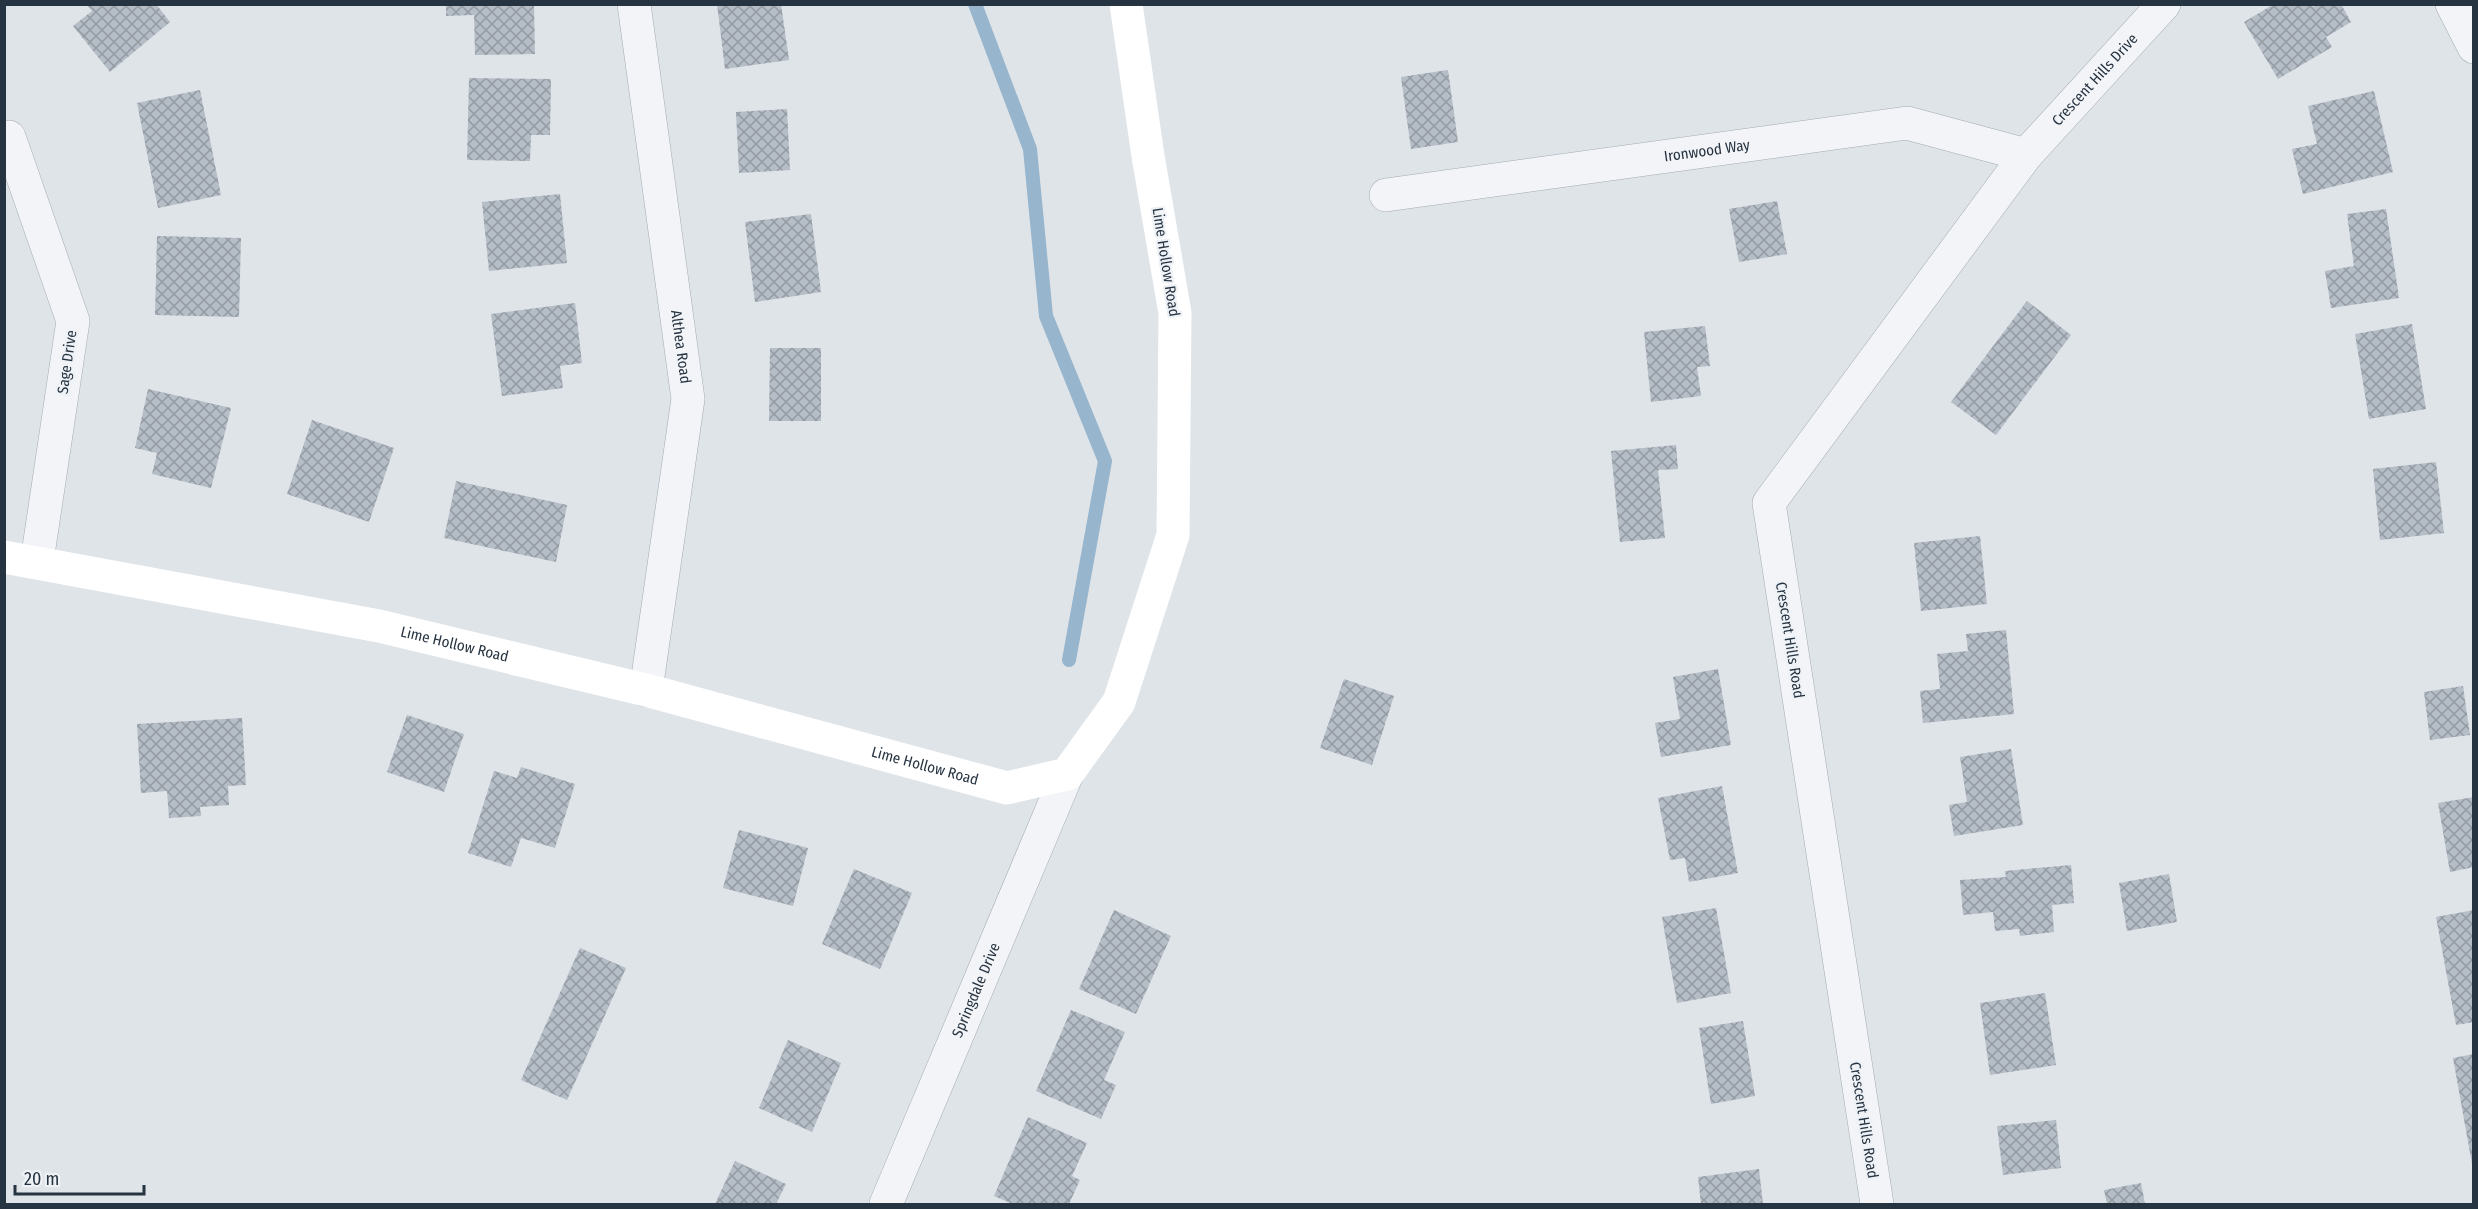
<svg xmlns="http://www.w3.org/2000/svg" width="2478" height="1209" font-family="'Fira Sans Condensed',sans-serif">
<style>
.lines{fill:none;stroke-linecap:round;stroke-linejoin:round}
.stream{stroke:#97b5cc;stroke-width:14}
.building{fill:url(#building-cross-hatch)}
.street-casing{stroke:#a4abb3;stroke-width:34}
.street{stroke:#f2f4f7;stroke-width:33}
.secondary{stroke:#fff;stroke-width:33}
.labels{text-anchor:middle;stroke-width:4.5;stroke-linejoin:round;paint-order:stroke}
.street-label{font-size:15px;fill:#263341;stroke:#eef2f6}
</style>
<defs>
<pattern id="building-cross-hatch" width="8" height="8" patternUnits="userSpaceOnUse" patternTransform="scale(1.5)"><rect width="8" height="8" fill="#b5bdc6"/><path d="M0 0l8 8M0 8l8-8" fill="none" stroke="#939aa2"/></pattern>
</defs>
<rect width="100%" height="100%" fill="#dfe4e9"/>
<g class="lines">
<!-- stream -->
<polyline class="stream" points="975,4 1030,149 1046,316 1105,461 1069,660"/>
</g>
<!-- building -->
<g class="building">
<polygon points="86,4 156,4 170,22 110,72 73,26 92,11"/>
<polygon points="446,4 534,4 535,54 475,55 474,15 446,16"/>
<polygon points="717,4 781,4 789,60 725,69"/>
<polygon points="2274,4 2311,4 2313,7 2318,4 2341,4 2351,22 2326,37 2332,47 2278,79 2244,22"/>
<polygon points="1448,70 1458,142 1411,149 1401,77"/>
<polygon points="469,78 551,79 550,135 531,135 530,161 467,160"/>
<polygon points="200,90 221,195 158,208 137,103"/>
<polygon points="2374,91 2393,172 2303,194 2292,149 2317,144 2308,106"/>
<polygon points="787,109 790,170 739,173 736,112"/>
<polygon points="560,194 567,263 489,271 482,202"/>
<polygon points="1777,201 1787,254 1739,262 1729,209"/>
<polygon points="2386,209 2399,298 2331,308 2325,271 2354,266 2347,214"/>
<polygon points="811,214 821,292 755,302 745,222"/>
<polygon points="157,236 241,238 239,317 155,315"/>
<polygon points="2027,301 2071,335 1996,435 1951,402"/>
<polygon points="575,303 582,363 560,366 563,388 502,396 491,314"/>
<polygon points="2412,324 2426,409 2369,419 2355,334"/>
<polygon points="1705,326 1710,366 1697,367 1701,396 1651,402 1644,332"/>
<polygon points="770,348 821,348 821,421 769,421"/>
<polygon points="148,389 231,408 211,488 152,474 157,453 135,448"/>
<polygon points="312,420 394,448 369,522 287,494"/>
<polygon points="1676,445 1678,469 1658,470 1665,538 1620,542 1611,451"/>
<polygon points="2436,462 2444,533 2380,540 2373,469"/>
<polygon points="456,481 567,505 556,562 444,538"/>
<polygon points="1980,536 1987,604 1921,611 1914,543"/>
<polygon points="2006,630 2014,714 1923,723 1920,691 1940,689 1937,654 1968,651 1966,634"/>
<polygon points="1718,669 1731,745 1661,757 1655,723 1680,719 1673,677"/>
<polygon points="1344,679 1394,696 1372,765 1320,748"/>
<polygon points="2463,686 2470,735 2430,740 2424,692"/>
<polygon points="407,715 464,734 444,792 387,772"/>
<polygon points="242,718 246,785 228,786 229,805 200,807 201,816 169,818 167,791 141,793 137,724"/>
<polygon points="2011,749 2023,825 1954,836 1949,805 1967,802 1960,757"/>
<polygon points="521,767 575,784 555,848 521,838 511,867 468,853 494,771 517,778"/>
<polygon points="1722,786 1738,873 1689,882 1685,858 1670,860 1658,798"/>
<polygon points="2474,797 2474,867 2450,872 2438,803"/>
<polygon points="739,830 808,848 793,906 723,888"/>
<polygon points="2071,865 2074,903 2052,905 2054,932 2020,936 2019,929 1995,931 1993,912 1963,915 1960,880 2006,877 2005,871"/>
<polygon points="854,869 912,893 880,969 822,944"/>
<polygon points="2169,874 2177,922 2127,931 2119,883"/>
<polygon points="1716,908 1731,993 1677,1003 1662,917"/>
<polygon points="1114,910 1171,936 1136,1014 1079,989"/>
<polygon points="2474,910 2474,1022 2456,1025 2436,917"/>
<polygon points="580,948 626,968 567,1100 521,1080"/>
<polygon points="2045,993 2056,1065 1990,1075 1980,1003"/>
<polygon points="1071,1010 1125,1032 1104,1080 1116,1085 1101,1119 1036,1091"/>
<polygon points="1743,1021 1755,1096 1711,1104 1699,1028"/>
<polygon points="788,1040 841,1063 812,1132 759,1108"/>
<polygon points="2474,1054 2474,1163 2472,1164 2453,1058"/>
<polygon points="1028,1117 1087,1143 1072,1176 1080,1180 1069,1204 1013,1204 994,1196"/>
<polygon points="2056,1120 2061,1168 2003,1175 1997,1126"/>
<polygon points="735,1161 786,1184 776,1204 715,1204"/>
<polygon points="1759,1169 1763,1204 1701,1204 1698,1177"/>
<polygon points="2141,1183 2145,1204 2107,1204 2104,1190"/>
</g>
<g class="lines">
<!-- street casing -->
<g class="street-casing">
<g id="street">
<path id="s1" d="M634,4L688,399L646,690"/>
<polyline points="2452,4 2474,47"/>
<polyline points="9,137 73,321 37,561"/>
<path id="s2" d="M1386,195L1907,123L2026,155"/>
<path id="s3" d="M886,1204L1067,774"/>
<path id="s4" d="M1877,1204L1769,503L2026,155L2164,4"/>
</g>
</g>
<!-- street -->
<use href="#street" class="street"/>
<!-- secondary -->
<path class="secondary" id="s5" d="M4,557L379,626L646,690L1007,788L1067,774L1119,702L1173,535L1175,313L1148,156L1126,4"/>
</g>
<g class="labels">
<!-- street labels -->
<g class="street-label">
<text dy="5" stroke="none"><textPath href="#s4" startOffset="1244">Crescent Hills Drive</textPath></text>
<text dy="5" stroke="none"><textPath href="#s2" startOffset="324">Ironwood Way</textPath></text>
<text transform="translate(1166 262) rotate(81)" y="5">Lime Hollow Road</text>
<text dy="5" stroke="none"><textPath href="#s1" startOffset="346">Althea Road</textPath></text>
<text transform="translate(67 362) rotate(-82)" y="5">Sage Drive</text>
<text transform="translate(1790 640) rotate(81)" y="5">Crescent Hills Road</text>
<text dy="5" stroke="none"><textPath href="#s5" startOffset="459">Lime Hollow Road</textPath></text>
<text dy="5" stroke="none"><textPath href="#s5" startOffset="945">Lime Hollow Road</textPath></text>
<text dy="5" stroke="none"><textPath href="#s3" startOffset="232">Springdale Drive</textPath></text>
<text transform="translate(1864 1120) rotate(81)" y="5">Crescent Hills Road</text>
</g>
</g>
<!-- border -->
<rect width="2478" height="1209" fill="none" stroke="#263341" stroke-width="12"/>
<!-- scale -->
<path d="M15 1185v9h129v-9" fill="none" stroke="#263341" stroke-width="3"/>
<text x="24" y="1185" font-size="18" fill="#263341" stroke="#eef2f6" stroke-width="4.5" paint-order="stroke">20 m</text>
</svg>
